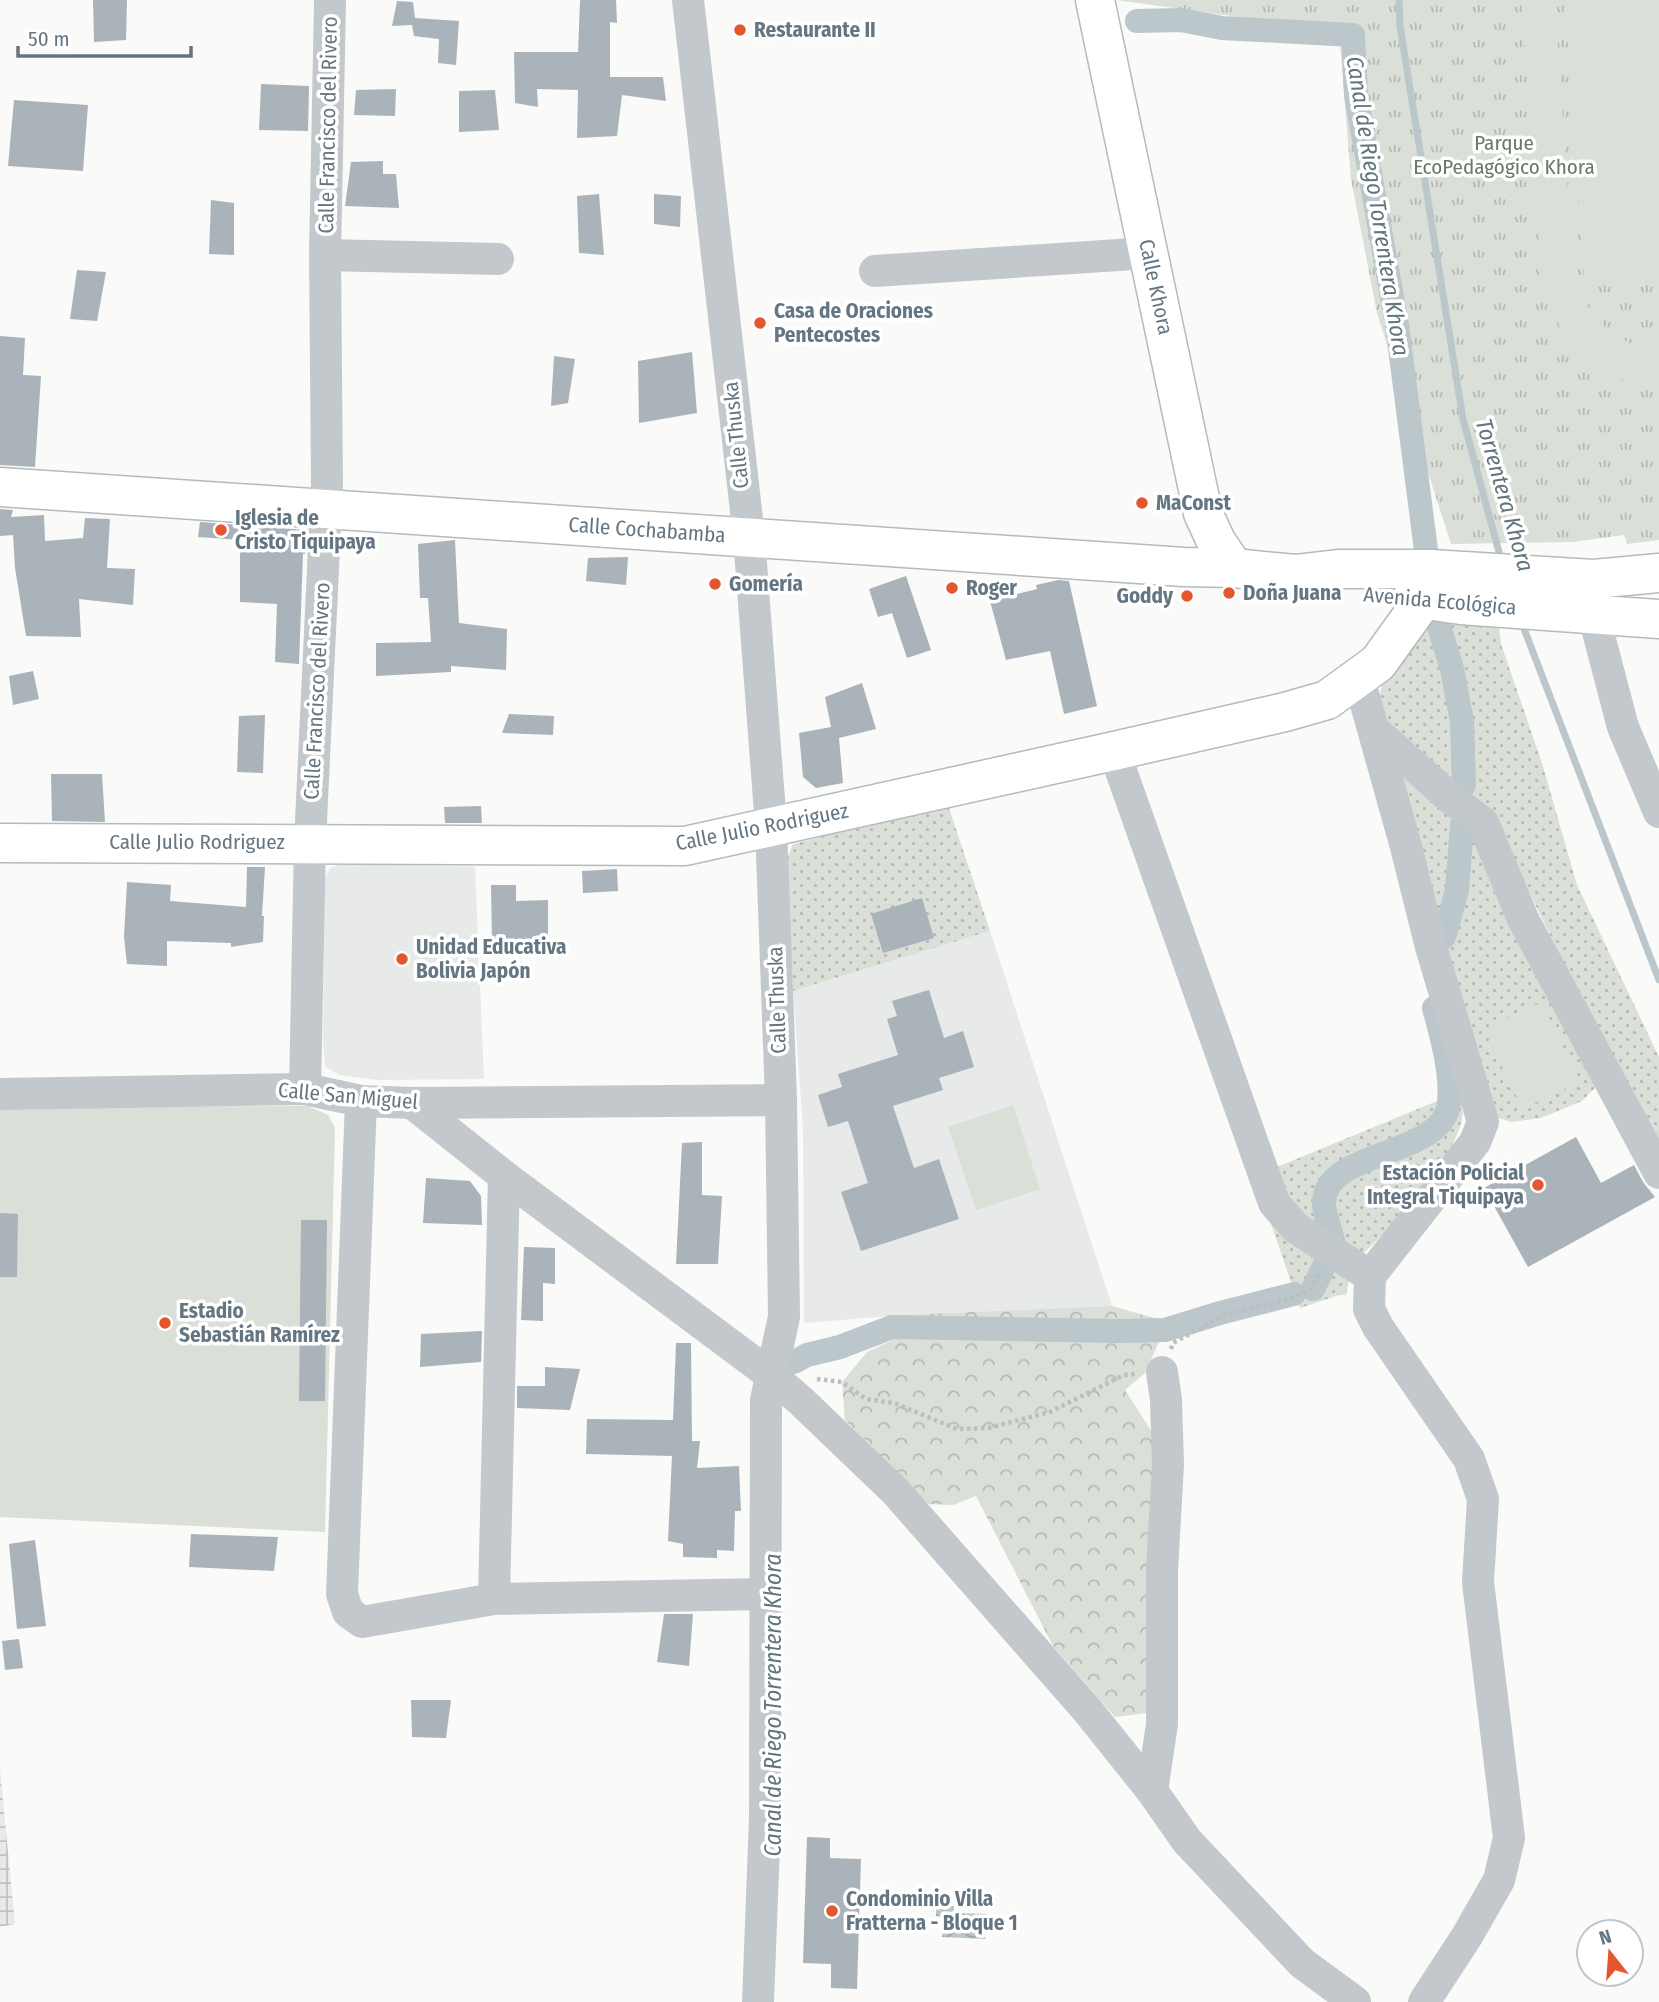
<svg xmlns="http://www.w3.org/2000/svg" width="1659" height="2002" font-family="'Fira Sans Condensed',sans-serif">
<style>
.built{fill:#e8e9e9}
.industrial{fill:url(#industrial-grid)}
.grass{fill:url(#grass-dots)}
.forest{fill:url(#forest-crowns)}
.park{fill:url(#park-tufts)}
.pitch{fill:#dadfd7}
.water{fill:url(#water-waves)}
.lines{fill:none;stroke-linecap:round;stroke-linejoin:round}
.stream{stroke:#bbc7cb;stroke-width:7}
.canal{stroke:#bbc7cb;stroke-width:24}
.building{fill:#aab3b9}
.major-casing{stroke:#b5babe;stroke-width:41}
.path{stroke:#bbbfc2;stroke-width:4.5;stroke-dasharray:3.5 3.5;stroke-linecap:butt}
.minor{stroke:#c3c8cc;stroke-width:32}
.major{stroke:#fff;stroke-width:38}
.poi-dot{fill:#e4572e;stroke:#fff;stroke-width:2.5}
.labels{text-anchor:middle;stroke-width:7;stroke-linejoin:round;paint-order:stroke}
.poi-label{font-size:21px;font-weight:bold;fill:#657683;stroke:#fff;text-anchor:start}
.street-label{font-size:21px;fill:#657683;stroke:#fff}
.park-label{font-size:21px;fill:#687a64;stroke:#fff}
.water-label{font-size:23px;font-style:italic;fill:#60757c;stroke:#fff}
</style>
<defs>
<pattern id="industrial-grid" width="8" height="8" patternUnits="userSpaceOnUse" patternTransform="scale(1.75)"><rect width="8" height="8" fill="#e8e9e9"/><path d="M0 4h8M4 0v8" fill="none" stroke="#c0c1c2"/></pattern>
<pattern id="grass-dots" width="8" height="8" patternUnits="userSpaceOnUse" patternTransform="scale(1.75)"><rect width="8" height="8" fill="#dadfd7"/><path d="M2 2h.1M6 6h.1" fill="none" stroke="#b4b9b4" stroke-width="1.8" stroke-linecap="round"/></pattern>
<pattern id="forest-crowns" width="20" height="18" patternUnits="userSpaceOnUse" patternTransform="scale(1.75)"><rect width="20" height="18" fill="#dadfd7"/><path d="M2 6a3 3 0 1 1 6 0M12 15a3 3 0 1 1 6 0" fill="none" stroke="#b4b9b4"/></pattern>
<pattern id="park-tufts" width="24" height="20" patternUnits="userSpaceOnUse" patternTransform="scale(1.75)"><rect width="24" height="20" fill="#dadfd7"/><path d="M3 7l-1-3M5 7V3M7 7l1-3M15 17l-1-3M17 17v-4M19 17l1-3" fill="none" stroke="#b4b9b4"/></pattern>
<pattern id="water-waves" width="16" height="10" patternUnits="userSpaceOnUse" patternTransform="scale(1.75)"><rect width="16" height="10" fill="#bbc7cb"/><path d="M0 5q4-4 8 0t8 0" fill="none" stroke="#9ca6aa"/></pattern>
</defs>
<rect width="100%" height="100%" fill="#fafaf8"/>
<!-- built -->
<g class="built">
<polygon points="344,863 475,867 484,1079 377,1080 340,1075 325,1067 323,1040 325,878 330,868"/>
<polygon points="990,931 1112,1306 902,1315 804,1323 803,1128 793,991"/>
</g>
<!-- industrial -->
<polygon class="industrial" points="0,1770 15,1924 0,1927"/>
<!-- grass -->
<g class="grass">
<polygon points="1426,609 1498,617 1501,644 1542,763 1577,885 1659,1057 1659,1152 1620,1080 1490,811 1389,731 1379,703 1383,673"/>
<polygon points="1395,764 1481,834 1598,1085 1582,1101 1541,1118 1511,1122 1492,1116"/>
<polygon points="948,805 990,931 793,991 787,870 788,856 793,844"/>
<path d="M1459,1092C1460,1101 1464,1111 1462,1119C1452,1163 1397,1222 1364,1253L1305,1222L1284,1200L1272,1169Z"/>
<polygon points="1270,1221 1350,1275 1346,1295 1339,1295 1300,1308"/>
</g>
<!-- forest -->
<polygon class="forest" points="1112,1306 1168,1322 1145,1373 1125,1390 1157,1440 1147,1713 1115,1717 1053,1646 976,1496 953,1505 928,1504 845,1420 842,1382 867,1352 897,1338 902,1315"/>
<!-- park -->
<polygon class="park" points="1116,0 1659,0 1659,540 1627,544 1624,535 1573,542 1451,544 1377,313 1351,179 1339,31"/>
<!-- pitch -->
<g class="pitch">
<path d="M1521,0H1555L1574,283C1599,330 1612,335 1659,357V392L1648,390L1594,367L1561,330L1542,287Z"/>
<polygon points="1565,0 1659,0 1659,276 1584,281"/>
<polygon points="1542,1002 1580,1082 1522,1109 1484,1029"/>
<polygon points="1013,1105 1040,1189 976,1210 948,1127"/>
<polygon points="308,1106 328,1115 335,1128 325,1532 0,1517 0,1107"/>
</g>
<!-- water -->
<polygon class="water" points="936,1905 954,1906 954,1913 987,1914 985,1939 942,1937 943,1917 936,1916"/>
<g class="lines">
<!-- stream -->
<g class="stream">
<polyline points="1399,0 1400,26 1463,419 1502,563"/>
<polyline points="1521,621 1659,980"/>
</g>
<!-- canal -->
<g class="canal">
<polyline points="1137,21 1181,20 1222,28 1353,35 1356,95 1397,325 1426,550"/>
<polyline points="1438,623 1452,669 1462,722 1464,785"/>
<polyline points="1444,937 1457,890 1462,825"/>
<path d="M1333,1241C1331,1230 1325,1216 1324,1205C1321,1149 1444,1158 1449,1103C1452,1072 1442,1038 1434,1008"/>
<polyline points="1313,1289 1328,1258"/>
<polyline points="794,1362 807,1355 840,1347 892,1327 1121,1331 1165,1330 1220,1313 1294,1294"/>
</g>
</g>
<!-- building -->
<g class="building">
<polygon points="93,0 127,0 126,40 94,42"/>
<polygon points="580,0 616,0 617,23 610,22 610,77 663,77 666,101 622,95 617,136 577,138 578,90 537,89 538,107 515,103 514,52 578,52"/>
<polygon points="397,1 413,2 415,18 459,21 456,65 438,63 439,39 414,36 412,25 392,26"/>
<polygon points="261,84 309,86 308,131 259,130"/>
<polygon points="396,89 395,116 354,115 356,90"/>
<polygon points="495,90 499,130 459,132 459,91"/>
<polygon points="14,100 88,105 83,171 8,166"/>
<polygon points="383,161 383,174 396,174 399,208 345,206 351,162"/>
<polygon points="599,194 604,255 579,253 577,196"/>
<polygon points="654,194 681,196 680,227 654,224"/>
<polygon points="211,200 234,203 234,255 209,254"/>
<polygon points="77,270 106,272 97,321 70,319"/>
<polygon points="0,336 25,338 23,375 41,376 35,467 0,465"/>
<polygon points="692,352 697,413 639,423 638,361"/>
<polygon points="554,356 575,359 568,403 551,406"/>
<polygon points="0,509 13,510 11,517 44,515 45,541 83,538 85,518 110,519 107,568 135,569 133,605 79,599 81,637 26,636 15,568 13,535 0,536"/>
<polygon points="200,522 306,530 305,554 303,554 299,664 275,662 277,604 240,602 240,540 198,537"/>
<polygon points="455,540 459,623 507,629 506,670 451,666 451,672 376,676 376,643 431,642 428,598 420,598 418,544"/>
<polygon points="628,557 626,585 586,581 588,558"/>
<polygon points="906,576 931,650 907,658 892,613 878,617 869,589"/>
<polygon points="1058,580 1069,581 1097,706 1064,714 1050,651 1006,660 990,601 1037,589 1036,585"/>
<polygon points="33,671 39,699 13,705 9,676"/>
<polygon points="862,683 876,729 839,738 843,783 816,788 803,777 799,733 831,727 825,697"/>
<polygon points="509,714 554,716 553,735 502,733"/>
<polygon points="265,715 263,773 237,772 239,716"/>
<polygon points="51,774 102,774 105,822 52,821"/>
<polygon points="481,806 482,823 445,823 444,807"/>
<polygon points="247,867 265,867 262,916 264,916 263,942 231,947 231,943 167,941 167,966 127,964 124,937 127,882 171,885 170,901 246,907"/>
<polygon points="617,869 618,891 583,893 582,871"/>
<polygon points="491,885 516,885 516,901 548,900 548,943 492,944"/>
<polygon points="922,898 934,938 883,953 871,914"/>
<polygon points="929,990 944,1038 963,1031 974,1067 939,1078 943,1090 893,1106 914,1168 939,1159 959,1219 861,1251 841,1192 868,1183 848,1121 828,1127 818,1095 842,1087 838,1074 898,1055 887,1019 897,1016 892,1001"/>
<polygon points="1576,1137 1601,1183 1634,1165 1643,1182 1655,1197 1528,1267 1484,1188"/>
<polygon points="702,1142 702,1195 722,1196 718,1264 676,1264 682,1143"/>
<polygon points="426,1178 470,1181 481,1196 482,1225 423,1223"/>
<polygon points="0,1213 18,1214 17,1277 0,1277"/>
<polygon points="301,1220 327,1220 325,1401 299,1401"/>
<polygon points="524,1247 555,1248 555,1284 543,1283 543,1321 521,1320"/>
<polygon points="482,1331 481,1362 420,1367 421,1334"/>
<polygon points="676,1343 691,1343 692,1441 700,1441 697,1468 739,1466 741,1511 735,1511 734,1551 717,1550 717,1558 683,1557 683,1544 668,1541 672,1456 586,1454 587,1419 673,1420"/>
<polygon points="545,1367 580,1369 570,1410 517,1408 517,1386 545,1386"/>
<polygon points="191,1534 278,1537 274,1571 189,1567"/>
<polygon points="35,1540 46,1626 17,1629 9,1544"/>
<polygon points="664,1614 693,1614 689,1666 657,1662"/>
<polygon points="19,1639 23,1668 5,1670 2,1641"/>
<polygon points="411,1700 451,1700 446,1738 412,1737"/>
<polygon points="807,1837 830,1838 830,1858 861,1859 857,1989 831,1988 831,1964 803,1963"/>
</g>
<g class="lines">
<!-- major casing -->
<g class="major-casing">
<g id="major">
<polyline points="1095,0 1203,513 1216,541 1234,568"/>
<polyline points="0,487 1184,567 1234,568 1295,574 1338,569 1431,569 1594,579 1659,573"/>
<polyline points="1412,598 1461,605 1659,619"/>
<polyline points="0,843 685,846 1114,751 1285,712 1327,700 1378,663 1424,599 1462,572"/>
</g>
</g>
<!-- path -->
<g class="path">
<polyline points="1171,1349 1173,1343 1222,1316 1294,1298 1312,1288 1319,1273"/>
<polyline points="817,1379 842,1382 866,1399 894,1403 957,1429 988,1428 1050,1412 1124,1375 1136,1374"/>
</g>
<!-- minor -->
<g class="minor">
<polyline points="688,0 749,537 771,826 781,1100 784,1317 766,1400 765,1818 758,2002"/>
<polyline points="325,255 498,259"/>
<polyline points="875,271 1149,253"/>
<polyline points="1593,613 1623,727 1659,812"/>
<polyline points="1359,679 1406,847 1431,947 1483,1122 1475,1142 1370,1276 1369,1309 1378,1327 1469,1459 1483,1499 1478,1582 1509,1838 1499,1880 1467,1936 1424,2002"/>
<polyline points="1375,731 1448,796 1483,823 1523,919 1659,1173"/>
<polyline points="1114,751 1274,1203 1296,1228 1370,1276"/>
<polyline points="305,1089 310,842 327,485 325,255 330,0"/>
<polyline points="0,1094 305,1089 361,1101 412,1103 781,1100"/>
<polyline points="361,1101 342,1594 348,1612 362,1622 494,1599 764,1594"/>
<polyline points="412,1103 504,1176 772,1376 801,1401 896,1492 1088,1711 1152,1791 1187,1841 1302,1963 1355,2002"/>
<polyline points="494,1599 504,1176"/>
<polyline points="1152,1791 1162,1724 1162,1570 1168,1465 1166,1400 1162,1372"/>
</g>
<!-- major -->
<use href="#major" class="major"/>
</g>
<!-- markers -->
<g class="poi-dot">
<circle cx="740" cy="30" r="7"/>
<circle cx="760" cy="323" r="7"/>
<circle cx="1142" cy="503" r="7"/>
<circle cx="221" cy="530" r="7"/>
<circle cx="715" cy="584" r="7"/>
<circle cx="952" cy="588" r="7"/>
<circle cx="1229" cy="593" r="7"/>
<circle cx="1187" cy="596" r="7"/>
<circle cx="402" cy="959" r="7"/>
<circle cx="1538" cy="1185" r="7"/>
<circle cx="165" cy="1323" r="7"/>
<circle cx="832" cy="1911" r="7"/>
</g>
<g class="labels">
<!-- poi labels -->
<g class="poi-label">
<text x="754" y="37">Restaurante II</text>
<text x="774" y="318">Casa de Oraciones<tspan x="774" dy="24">Pentecostes</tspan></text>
<text x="1156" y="510">MaConst</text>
<text x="235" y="525">Iglesia de<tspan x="235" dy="24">Cristo Tiquipaya</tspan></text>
<text x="729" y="591">Gomería</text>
<text x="966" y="595">Roger</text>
<text x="1243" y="600">Doña Juana</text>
<text x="1173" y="603" text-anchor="end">Goddy</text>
<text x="416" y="954">Unidad Educativa<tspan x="416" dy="24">Bolivia Japón</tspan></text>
<text x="1524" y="1180" text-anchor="end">Estación Policial<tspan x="1524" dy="24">Integral Tiquipaya</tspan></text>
<text x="179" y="1318">Estadio<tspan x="179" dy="24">Sebastián Ramírez</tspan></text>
<text x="846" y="1906">Condominio Villa<tspan x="846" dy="24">Fratterna - Bloque 1</tspan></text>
</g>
<!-- street labels -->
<g class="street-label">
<text transform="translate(328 125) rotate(-89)" y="7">Calle Francisco del Rivero</text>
<text transform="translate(1156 287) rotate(78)" y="7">Calle Khora</text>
<text transform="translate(736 435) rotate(-96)" y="7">Calle Thuska</text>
<text transform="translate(647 530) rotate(4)" y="7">Calle Cochabamba</text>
<text transform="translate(1440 601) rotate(5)" y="7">Avenida Ecológica</text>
<text transform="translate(317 691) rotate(-87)" y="7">Calle Francisco del Rivero</text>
<text transform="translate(762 827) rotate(-11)" y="7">Calle Julio Rodriguez</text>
<text x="197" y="849">Calle Julio Rodriguez</text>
<text transform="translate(777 1000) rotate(-92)" y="7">Calle Thuska</text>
<text transform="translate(348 1096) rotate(5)" y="7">Calle San Miguel</text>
</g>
<!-- park labels -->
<g class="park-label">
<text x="1504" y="150">Parque<tspan x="1504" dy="24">EcoPedagógico Khora</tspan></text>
</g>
<!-- water labels -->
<g class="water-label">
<text transform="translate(1378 206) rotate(81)" y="8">Canal de Riego Torrentera Khora</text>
<text transform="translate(1505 495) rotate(74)" y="8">Torrentera Khora</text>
<text transform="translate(773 1705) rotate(-90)" y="8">Canal de Riego Torrentera Khora</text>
</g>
</g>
<!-- north arrow -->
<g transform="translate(1610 1953) rotate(343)"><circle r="33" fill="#ffffff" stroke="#c1c8cd" stroke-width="2"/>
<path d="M0-5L12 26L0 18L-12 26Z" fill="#e4572e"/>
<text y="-10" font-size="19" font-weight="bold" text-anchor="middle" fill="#657683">N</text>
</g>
<!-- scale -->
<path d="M18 46v10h173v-10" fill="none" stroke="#657683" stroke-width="3.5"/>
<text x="28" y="46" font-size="21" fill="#657683" stroke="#ffffff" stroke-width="5" paint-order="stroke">50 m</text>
</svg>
